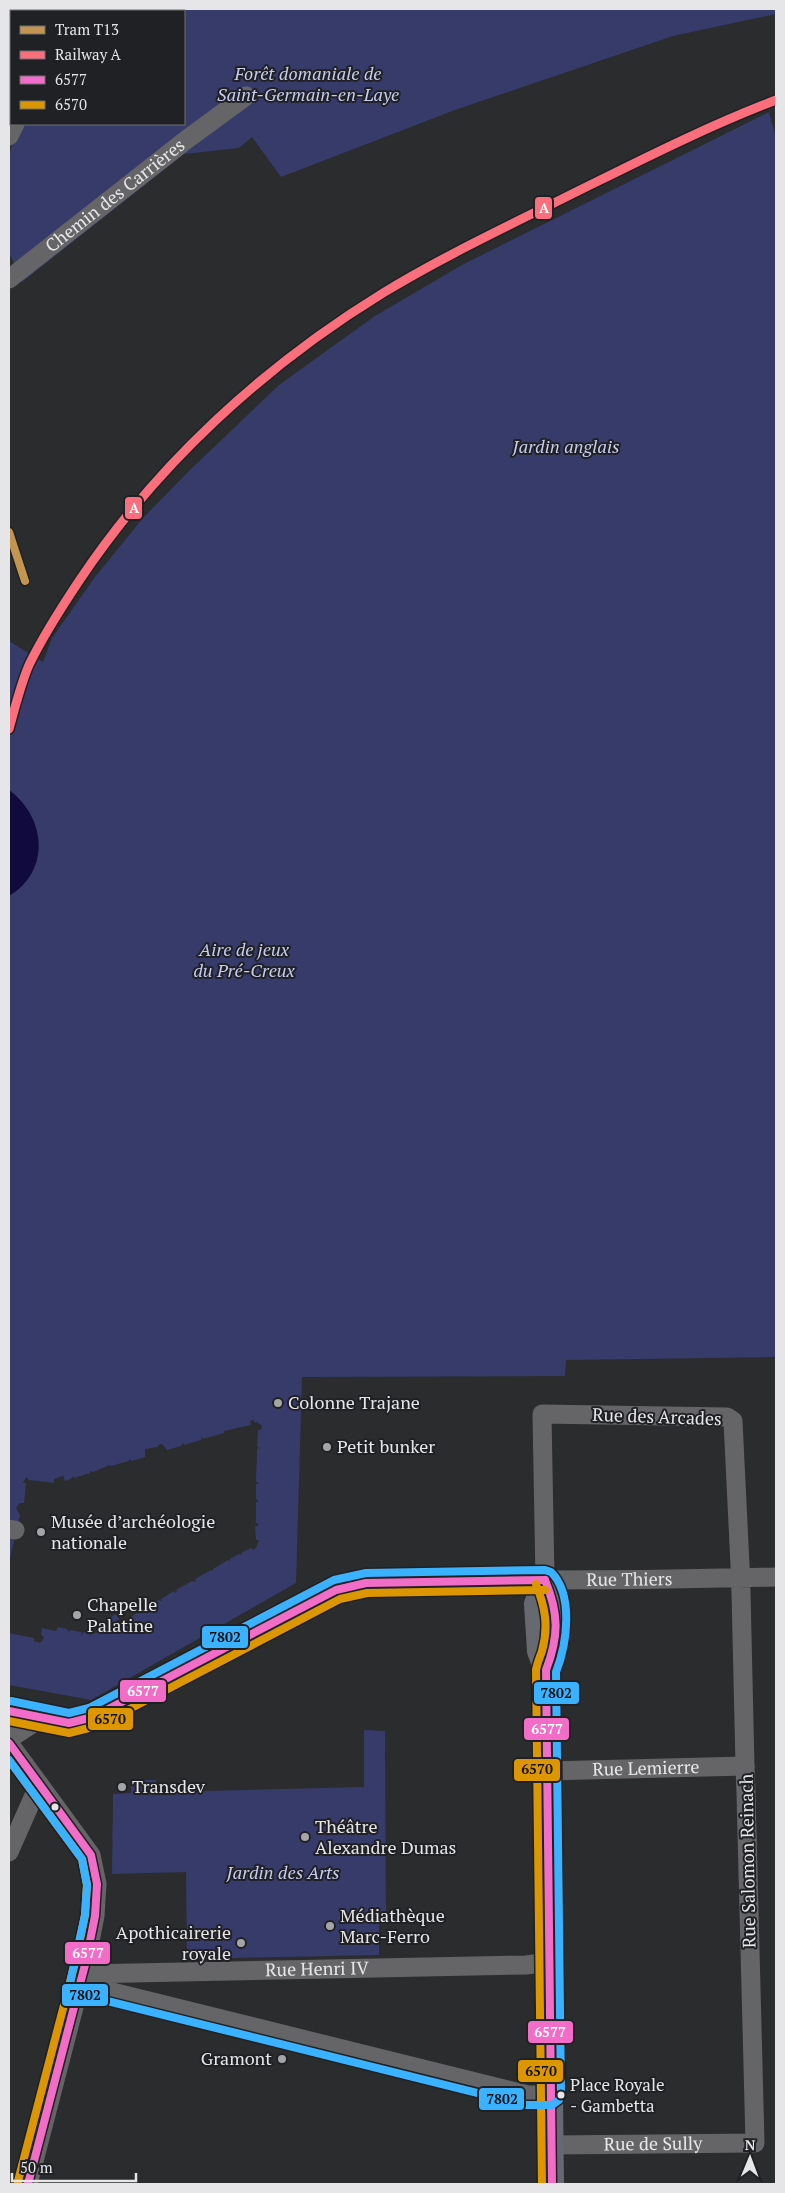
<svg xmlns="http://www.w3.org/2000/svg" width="785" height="2193" font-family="'PT Serif',serif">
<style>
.green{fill:#363b6a}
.water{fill:#110b3d}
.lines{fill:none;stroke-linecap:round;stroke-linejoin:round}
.minor{stroke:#656567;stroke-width:19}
.major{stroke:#676970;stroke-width:24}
.bus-1-casing{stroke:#202124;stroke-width:11}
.bus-2-casing{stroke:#202124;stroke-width:11}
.bus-3-casing{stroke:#202124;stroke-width:11}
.bus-1{stroke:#f16dc7;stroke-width:8}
.bus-2{stroke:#dc9600;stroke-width:8}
.bus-3{stroke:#3bb2ff;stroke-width:8}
.rail-1-casing{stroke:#202124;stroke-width:12}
.rail-1{stroke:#fb6e7c;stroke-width:9}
.tram-1-casing{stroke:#202124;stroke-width:11}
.tram-1{stroke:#c49550;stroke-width:8}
.poi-dot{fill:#a5a5a7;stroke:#202124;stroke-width:2}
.bus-dot{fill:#e6e6e8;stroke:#202124;stroke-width:2}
.labels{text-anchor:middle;stroke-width:4;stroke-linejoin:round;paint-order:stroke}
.bus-label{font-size:17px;fill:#e6e6e8;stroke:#202124;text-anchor:start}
.park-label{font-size:18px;font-style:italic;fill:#c5ccf0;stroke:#202124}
.street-label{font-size:18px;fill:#e6e6e8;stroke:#202124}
.poi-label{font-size:18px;fill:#e6e6e8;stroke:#202124;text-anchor:start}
.line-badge{stroke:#202124;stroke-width:2}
.badge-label{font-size:14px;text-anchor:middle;font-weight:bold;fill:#fff}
.pale-badge-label{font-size:14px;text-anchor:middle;font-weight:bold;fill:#111}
</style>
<rect width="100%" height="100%" fill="#2b2c2d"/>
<!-- green -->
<g class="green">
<polygon points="9,9 39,9 38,11 11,11 11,55 9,59"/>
<polygon points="88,9 776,9 776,14 673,36 455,110 281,177 252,137 239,148 184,154 22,282 9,252 9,156 12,145 24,124 184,124 184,11 87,11"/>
<polygon points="769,112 775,134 776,134 776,1357 566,1360 565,1376 302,1377 296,1583 91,1700 9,1685 9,1633 34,1638 34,1641 40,1643 44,1638 41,1634 42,1628 56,1631 58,1627 67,1629 69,1632 70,1630 81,1632 82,1636 83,1632 89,1633 90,1637 91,1633 100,1633 102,1635 102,1632 109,1626 111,1617 116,1614 119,1619 116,1621 117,1624 125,1624 127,1625 130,1623 130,1618 138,1612 144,1612 143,1609 158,1600 162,1601 161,1599 174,1591 175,1593 177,1592 176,1590 192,1581 196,1582 195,1579 211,1570 213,1571 213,1569 228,1560 231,1561 230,1559 239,1554 242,1555 241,1553 251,1548 253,1550 256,1548 259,1540 256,1540 255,1526 258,1526 258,1523 256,1523 256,1502 258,1502 258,1500 256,1499 256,1484 259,1484 256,1481 257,1449 259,1448 257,1446 258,1430 261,1430 262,1426 257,1422 255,1423 254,1420 250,1421 251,1425 224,1431 224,1433 203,1439 202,1437 201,1440 184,1445 183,1443 181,1446 167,1450 162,1444 158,1445 158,1447 145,1449 145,1457 132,1461 129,1459 129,1461 111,1466 110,1465 93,1472 90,1471 90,1473 74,1478 73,1476 71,1479 65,1481 63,1476 54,1479 54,1483 29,1480 26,1477 23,1483 26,1483 24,1503 20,1503 16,1508 20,1515 9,1562 9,641 43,662 52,638 95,577 143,518 191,469 279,385 375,316 462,265"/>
<polygon points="364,1730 385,1731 386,1922 379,1923 379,1955 187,1959 186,1872 112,1874 113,1794 131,1793 131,1780 156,1780 157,1791 184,1788 205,1791 364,1787"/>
</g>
<!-- water -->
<path class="water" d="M9,790C46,817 51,871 9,896Z"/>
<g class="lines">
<!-- minor -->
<g class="minor">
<polyline points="76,11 77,9"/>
<polyline points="9,136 15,124"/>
<path id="s1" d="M9,279L186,140L246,96"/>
<polyline points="9,1529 15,1530"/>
<polyline points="9,1739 41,1718"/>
<polyline points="9,1743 91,1855 97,1884 95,1916 86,1961 28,2184"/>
<path id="s2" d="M547,1771L745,1766"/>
<polyline points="9,1852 39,1784"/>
<path id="s3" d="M83,1974L526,1965L550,1962"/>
<polyline points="80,1984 528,2095 551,2095"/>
<path id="s4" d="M552,2145L755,2143L746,1794L745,1766L741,1592L740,1565L733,1421L727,1417L542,1414L545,1580C622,1580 699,1579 776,1577"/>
</g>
<!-- major -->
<g class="major">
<polyline points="545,1580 536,1604 539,1651 546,1670 552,2184"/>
<path d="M545,1580C548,1588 552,1595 554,1603C559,1621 555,1649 548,1665"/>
<polyline points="9,1711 69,1723 93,1717 336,1590 366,1583 545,1580"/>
</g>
<!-- bus-1 casing -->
<g class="bus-1-casing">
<g id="bus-1">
<path d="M545,1580C559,1614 559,1636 546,1670L552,2184"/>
<polyline points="9,1711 69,1723 93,1717 336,1590 366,1583 545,1580"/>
<polyline points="9,1743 91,1855 97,1884 95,1916 86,1961 28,2184"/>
</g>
</g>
<!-- bus-2 casing -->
<g class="bus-2-casing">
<g id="bus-2">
<path d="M536,1584C545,1607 549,1626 542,1651C540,1657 537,1664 536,1670L542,2184"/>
<polyline points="9,1721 69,1733 97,1726 340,1599 367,1593 545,1590"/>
<polyline points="9,1760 82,1859 87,1885 85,1915 76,1959 18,2181"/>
</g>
</g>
<!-- bus-3 casing -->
<g class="bus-3-casing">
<path id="bus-3" d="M9,1760L82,1859L87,1885L85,1915L70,1983L71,1988L75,1993L526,2105H552L559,2100L561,2095L556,1672C567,1644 574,1595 551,1572L545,1570L366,1573L334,1580L89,1708L69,1713L11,1701"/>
</g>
<!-- bus-1 -->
<use href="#bus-1" class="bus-1"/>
<!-- bus-2 -->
<use href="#bus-2" class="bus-2"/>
<!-- bus-3 -->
<use href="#bus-3" class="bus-3"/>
<!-- rail-1 casing -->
<g class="rail-1-casing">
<path id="rail-1" d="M9,729C15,708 20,686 29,665C43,636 61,608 79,581C157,464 264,366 383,293C442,257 504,228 566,197C635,163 703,128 776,100"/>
</g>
<!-- rail-1 -->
<use href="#rail-1" class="rail-1"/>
<!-- tram-1 casing -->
<g class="tram-1-casing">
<polyline id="tram-1" points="9,532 25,581"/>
</g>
<!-- tram-1 -->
<use href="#tram-1" class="tram-1"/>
</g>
<!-- markers -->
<g class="poi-dot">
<circle cx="278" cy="1403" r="5"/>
<circle cx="327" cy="1447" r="5"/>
<circle cx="41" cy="1532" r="5"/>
<circle cx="77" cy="1615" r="5"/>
<circle cx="122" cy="1787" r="5"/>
<circle cx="305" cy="1837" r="5"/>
<circle cx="330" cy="1926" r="5"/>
<circle cx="241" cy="1943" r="5"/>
<circle cx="282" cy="2059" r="5"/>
</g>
<g class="bus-dot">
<circle cx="55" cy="1807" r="4.5"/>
<circle cx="561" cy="2095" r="4.5"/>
</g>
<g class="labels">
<!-- bus labels -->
<g class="bus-label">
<text x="570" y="2091">Place Royale<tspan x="570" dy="21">- Gambetta</tspan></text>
</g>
<!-- park labels -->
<g class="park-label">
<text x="308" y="80">Forêt domaniale de<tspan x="308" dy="21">Saint-Germain-en-Laye</tspan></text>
<text x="566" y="453">Jardin anglais</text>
<text x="244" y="956">Aire de jeux<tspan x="244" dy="21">du Pré-Creux</tspan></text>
<text x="283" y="1879">Jardin des Arts</text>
</g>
<!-- street labels -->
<g class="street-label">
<text dy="6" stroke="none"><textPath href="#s1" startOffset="135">Chemin des Carrières</textPath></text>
<text transform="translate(657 1417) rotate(2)" y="6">Rue des Arcades</text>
<text dy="6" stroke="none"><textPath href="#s4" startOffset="1368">Rue Thiers</textPath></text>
<text dy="6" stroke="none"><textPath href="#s2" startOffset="99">Rue Lemierre</textPath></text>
<text transform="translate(748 1861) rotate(-91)" y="6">Rue Salomon Reinach</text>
<text dy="6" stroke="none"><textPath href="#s3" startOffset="234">Rue Henri IV</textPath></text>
<text dy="6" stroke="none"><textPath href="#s4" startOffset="101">Rue de Sully</textPath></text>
</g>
<!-- poi labels -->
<g class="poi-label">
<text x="288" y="1409">Colonne Trajane</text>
<text x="337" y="1453">Petit bunker</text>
<text x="51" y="1528">Musée d’archéologie<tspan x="51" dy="21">nationale</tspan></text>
<text x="87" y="1611">Chapelle<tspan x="87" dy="21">Palatine</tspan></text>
<text x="132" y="1793">Transdev</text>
<text x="315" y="1833">Théâtre<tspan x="315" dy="21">Alexandre Dumas</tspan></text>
<text x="340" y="1922">Médiathèque<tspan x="340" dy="21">Marc-Ferro</tspan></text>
<text x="231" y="1939" text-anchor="end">Apothicairerie<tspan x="231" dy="21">royale</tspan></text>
<text x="272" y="2065" text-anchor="end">Gramont</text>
</g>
</g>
<g class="line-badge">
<rect x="534" y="196" width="19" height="24" rx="5" fill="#fb6e7c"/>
<rect x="124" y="496" width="19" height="24" rx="5" fill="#fb6e7c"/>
<rect x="201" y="1625" width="48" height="24" rx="5" fill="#3bb2ff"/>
<rect x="119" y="1679" width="48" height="24" rx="5" fill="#f16dc7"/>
<rect x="533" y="1681" width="47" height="24" rx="5" fill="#3bb2ff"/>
<rect x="87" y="1707" width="47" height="24" rx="5" fill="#dc9600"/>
<rect x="523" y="1717" width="47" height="24" rx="5" fill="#f16dc7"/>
<rect x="513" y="1758" width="48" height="24" rx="5" fill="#dc9600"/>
<rect x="64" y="1941" width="47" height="24" rx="5" fill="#f16dc7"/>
<rect x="61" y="1983" width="48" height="24" rx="5" fill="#3bb2ff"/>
<rect x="527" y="2020" width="47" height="24" rx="5" fill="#f16dc7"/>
<rect x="517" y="2059" width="47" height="24" rx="5" fill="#dc9600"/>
<rect x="478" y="2087" width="47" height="24" rx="5" fill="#3bb2ff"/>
</g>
<g class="badge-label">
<text x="544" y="213">A</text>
<text x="134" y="513">A</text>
<text x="143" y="1696">6577</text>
<text x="547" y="1734">6577</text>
<text x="88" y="1958">6577</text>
<text x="550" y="2037">6577</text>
</g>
<g class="pale-badge-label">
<text x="225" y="1642">7802</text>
<text x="556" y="1698">7802</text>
<text x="110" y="1724">6570</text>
<text x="537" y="1774">6570</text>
<text x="85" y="2000">7802</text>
<text x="541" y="2076">6570</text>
<text x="502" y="2104">7802</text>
</g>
<!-- border -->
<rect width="785" height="2193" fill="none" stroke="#e6e6e8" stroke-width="20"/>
<!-- legend -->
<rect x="10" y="10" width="175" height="115" fill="#202124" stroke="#6f7072"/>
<rect x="20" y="26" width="25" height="8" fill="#c49550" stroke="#6f7072"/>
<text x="55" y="35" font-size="15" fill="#e6e6e8">Tram T13</text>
<rect x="20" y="51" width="25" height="8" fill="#fb6e7c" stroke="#6f7072"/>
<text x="55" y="60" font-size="15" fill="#e6e6e8">Railway A</text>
<rect x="20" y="76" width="25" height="8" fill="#f16dc7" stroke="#6f7072"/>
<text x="55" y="85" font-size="15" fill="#e6e6e8">6577</text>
<rect x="20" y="101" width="25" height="8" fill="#dc9600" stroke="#6f7072"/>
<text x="55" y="110" font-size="15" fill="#e6e6e8">6570</text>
<!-- north arrow -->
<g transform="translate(750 2158) rotate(1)" stroke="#202124" stroke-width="4" paint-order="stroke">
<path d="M0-4L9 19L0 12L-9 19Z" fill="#e6e6e8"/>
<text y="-8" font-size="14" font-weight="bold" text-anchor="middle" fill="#e6e6e8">N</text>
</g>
<!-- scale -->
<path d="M12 2173v8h124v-8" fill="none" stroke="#e6e6e8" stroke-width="2.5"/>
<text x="20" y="2173" font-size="15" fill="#e6e6e8" stroke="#202124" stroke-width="4" paint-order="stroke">50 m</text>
</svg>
